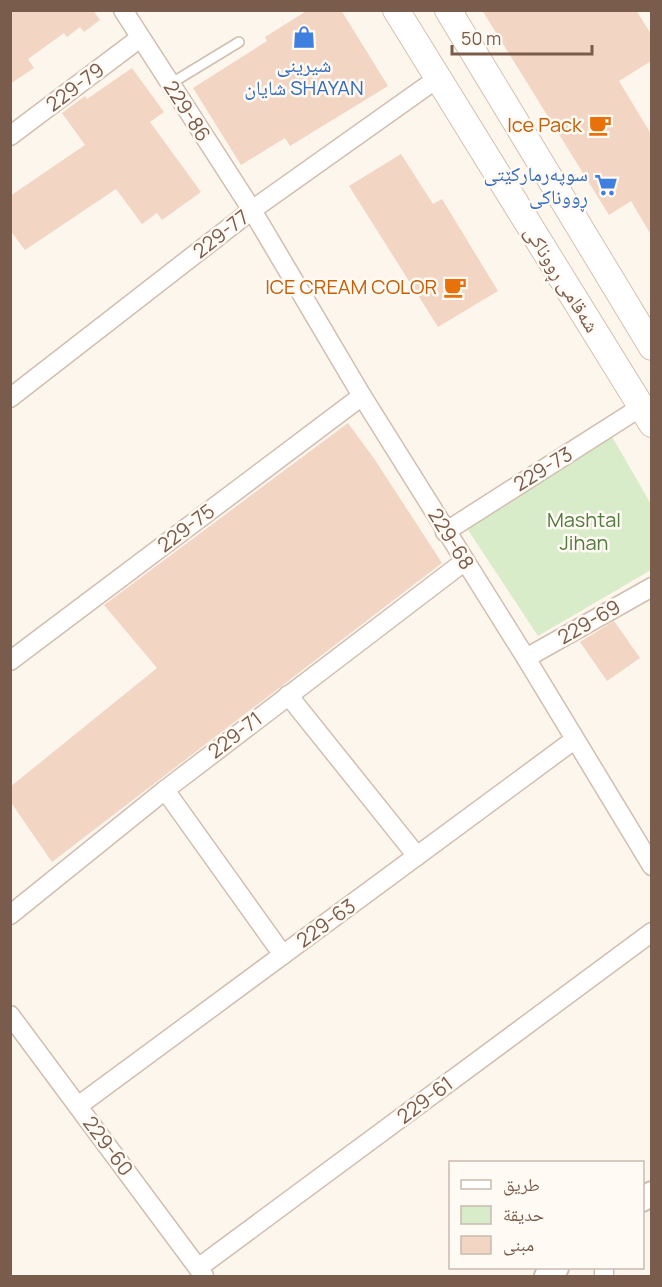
<svg xmlns="http://www.w3.org/2000/svg" width="662" height="1287" font-family="Manrope,'Noto Naskh Arabic',sans-serif">
<style>
.green{fill:#d8ecc9}
.building{fill:#f3d5c3}
.lines{fill:none;stroke-linecap:round;stroke-linejoin:round}
.service-casing{stroke:#d1beb0;stroke-width:12}
.minor-casing{stroke:#d1beb0;stroke-width:21}
.tertiary-casing{stroke:#d1beb0;stroke-width:26}
.secondary-casing{stroke:#d6c0b0;stroke-width:28}
.service{stroke:#fff;stroke-width:9}
.minor{stroke:#fff;stroke-width:18}
.tertiary{stroke:#fff;stroke-width:22}
.secondary{stroke:#fff;stroke-width:26}
.labels{text-anchor:middle;stroke-width:5;stroke-linejoin:round;paint-order:stroke}
.shop-label{font-size:20px;fill:#366cbe;stroke:#fffaf3}
.street-label{font-size:20px;fill:#7a5c4d;stroke:#fffaf3}
.food-label{font-size:20px;fill:#c56008;stroke:#fffaf3;text-anchor:end}
.park-label{font-size:20px;fill:#537a41;stroke:#fffaf3}
</style>
<rect width="100%" height="100%" fill="#fdf6ec"/>
<!-- green -->
<polygon class="green" points="611,435 651,504 651,570 538,636 466,527"/>
<!-- building -->
<g class="building">
<polygon points="10,10 93,10 100,20 84,32 80,27 67,37 64,33 28,59 34,68 10,84"/>
<polygon points="308,10 341,10 388,86 290,146 285,138 241,165 193,88 267,41 265,37"/>
<polygon points="482,10 636,10 651,34 651,61 619,81 651,134 651,235 631,201 609,215"/>
<polygon points="132,68 164,112 150,122 201,192 162,220 157,213 142,224 116,189 25,250 10,230 10,196 85,145 62,113 85,96 87,99"/>
<polygon points="401,154 433,204 442,199 498,291 438,327 349,186"/>
<polygon points="348,423 375,460 442,563 52,862 10,801 10,787 157,668 104,605"/>
<polygon points="614,621 640,658 607,681 580,642"/>
</g>
<g class="lines">
<!-- service casing -->
<g class="service-casing">
<polyline id="service" points="170,84 239,42"/>
</g>
<!-- minor casing -->
<g class="minor-casing">
<g id="minor">
<polyline points="123,10 252,210 362,396 526,658 652,866"/>
<polyline points="10,136 140,38"/>
<polyline points="10,398 252,210 438,78"/>
<polyline points="445,532 641,407"/>
<polyline points="526,658 652,587"/>
<polyline points="10,661 362,396"/>
<polyline points="288,695 417,856"/>
<polyline points="165,790 283,955"/>
<polyline points="10,915 165,790 465,561"/>
<polyline points="10,1015 204,1276"/>
<polyline points="78,1106 574,740"/>
<polyline points="198,1268 652,932"/>
<polyline points="604,1276 604,1268"/>
</g>
</g>
<!-- tertiary casing -->
<g class="tertiary-casing">
<g id="tertiary">
<polyline points="642,1200 652,1193"/>
<polyline points="546,1276 557,1268"/>
</g>
</g>
<!-- secondary casing -->
<g class="secondary-casing">
<g id="secondary">
<polyline points="396,10 652,424"/>
<polyline points="448,10 652,347"/>
</g>
</g>
<!-- service -->
<use href="#service" class="service"/>
<!-- minor -->
<use href="#minor" class="minor"/>
<!-- tertiary -->
<use href="#tertiary" class="tertiary"/>
<!-- secondary -->
<use href="#secondary" class="secondary"/>
</g>
<!-- icons -->
<defs>
<g id="shop-bare" transform="scale(1.8)"><path d="M-5-2.5h2.3a2.7 3.5 0 0 1 5.4 0H5L5.5 6h-11ZM-1.5-2.5h3a1.5 2.3 0 0 0-3 0Z" fill="#3f7fe0" stroke="#fffaf3" stroke-width="2.5" paint-order="stroke"/></g>
<g id="cafe-bare" transform="scale(1.8)"><path d="M-5.5-4.5H6V0H3Q3 3.5 0 3.5H-2.5Q-5.5 3.5-5.5 0ZM3-3.2v2h1.7v-2ZM-6 4.5H4V6H-6Z" fill="#e8710a" stroke="#fffaf3" stroke-width="2.5" paint-order="stroke"/></g>
<g id="supermarket-bare" transform="scale(1.8)"><path d="M-6-5.5h2.5l.6 2H6L4.5 2H-2.5L-4.4-4H-6ZM-1.5 3.2a1.3 1.3 0 1 0 .1 0ZM3 3.2a1.3 1.3 0 1 0 .1 0Z" fill="#3f7fe0" stroke="#fffaf3" stroke-width="2.5" paint-order="stroke"/></g>
</defs>
<g fill-rule="evenodd">
<use href="#shop-bare" x="304" y="37"/>
<use href="#cafe-bare" x="600" y="125"/>
<use href="#supermarket-bare" x="606" y="185"/>
<use href="#cafe-bare" x="455" y="287"/>
</g>
<g class="labels">
<!-- shop labels -->
<g class="shop-label">
<text x="304" y="72">شيرينى<tspan x="304" dy="23">شايان SHAYAN</tspan></text>
<text x="588" y="181" text-anchor="end">سوپەرمارکێتی<tspan x="588" dy="23">ڕووناکی</tspan></text>
</g>
<!-- street labels -->
<g class="street-label">
<text transform="translate(75 87) rotate(-37)" y="7">229-79</text>
<text transform="translate(187 111) rotate(57)" y="7">229-86</text>
<text transform="translate(221 234) rotate(-38)" y="7">229-77</text>
<text transform="translate(562 279) rotate(58)" y="7">شەقامی ڕووناکی</text>
<text transform="translate(543 469) rotate(-32)" y="7">229-73</text>
<text transform="translate(186 528) rotate(-37)" y="7">229-75</text>
<text transform="translate(451 539) rotate(58)" y="7">229-68</text>
<text transform="translate(589 622) rotate(-30)" y="7">229-69</text>
<text transform="translate(235 735) rotate(-38)" y="7">229-71</text>
<text transform="translate(326 923) rotate(-36)" y="7">229-63</text>
<text transform="translate(425 1100) rotate(-37)" y="7">229-61</text>
<text transform="translate(108 1146) rotate(53)" y="7">229-60</text>
</g>
<!-- food labels -->
<g class="food-label">
<text x="582" y="132">Ice Pack</text>
<text x="437" y="294">ICE CREAM COLOR</text>
</g>
<!-- park labels -->
<g class="park-label">
<text x="584" y="527">Mashtal<tspan x="584" dy="23">Jihan</tspan></text>
</g>
</g>
<!-- border -->
<rect width="662" height="1287" fill="none" stroke="#7a5c4d" stroke-width="24"/>
<!-- legend -->
<rect x="449" y="1161" width="195" height="108" fill="#fffaf3" stroke="#cabbb1" stroke-width="1.5"/>
<rect x="461" y="1180" width="30" height="9" fill="#ffffff" stroke="#cabbb1" stroke-width="1.5"/>
<text x="503" y="1191" font-size="18" fill="#7a5c4d">طريق</text>
<rect x="461" y="1206" width="30" height="18" fill="#d8ecc9" stroke="#cabbb1" stroke-width="1.5"/>
<text x="503" y="1221" font-size="18" fill="#7a5c4d">حديقة</text>
<rect x="461" y="1236" width="30" height="18" fill="#f3d5c3" stroke="#cabbb1" stroke-width="1.5"/>
<text x="503" y="1251" font-size="18" fill="#7a5c4d">مبنى</text>
<!-- scale -->
<path d="M452 45v9h140v-9" fill="none" stroke="#7a5c4d" stroke-width="3"/>
<text x="461" y="45" font-size="18" fill="#7a5c4d" stroke="#fffaf3" stroke-width="4.5" paint-order="stroke">50 m</text>
</svg>
